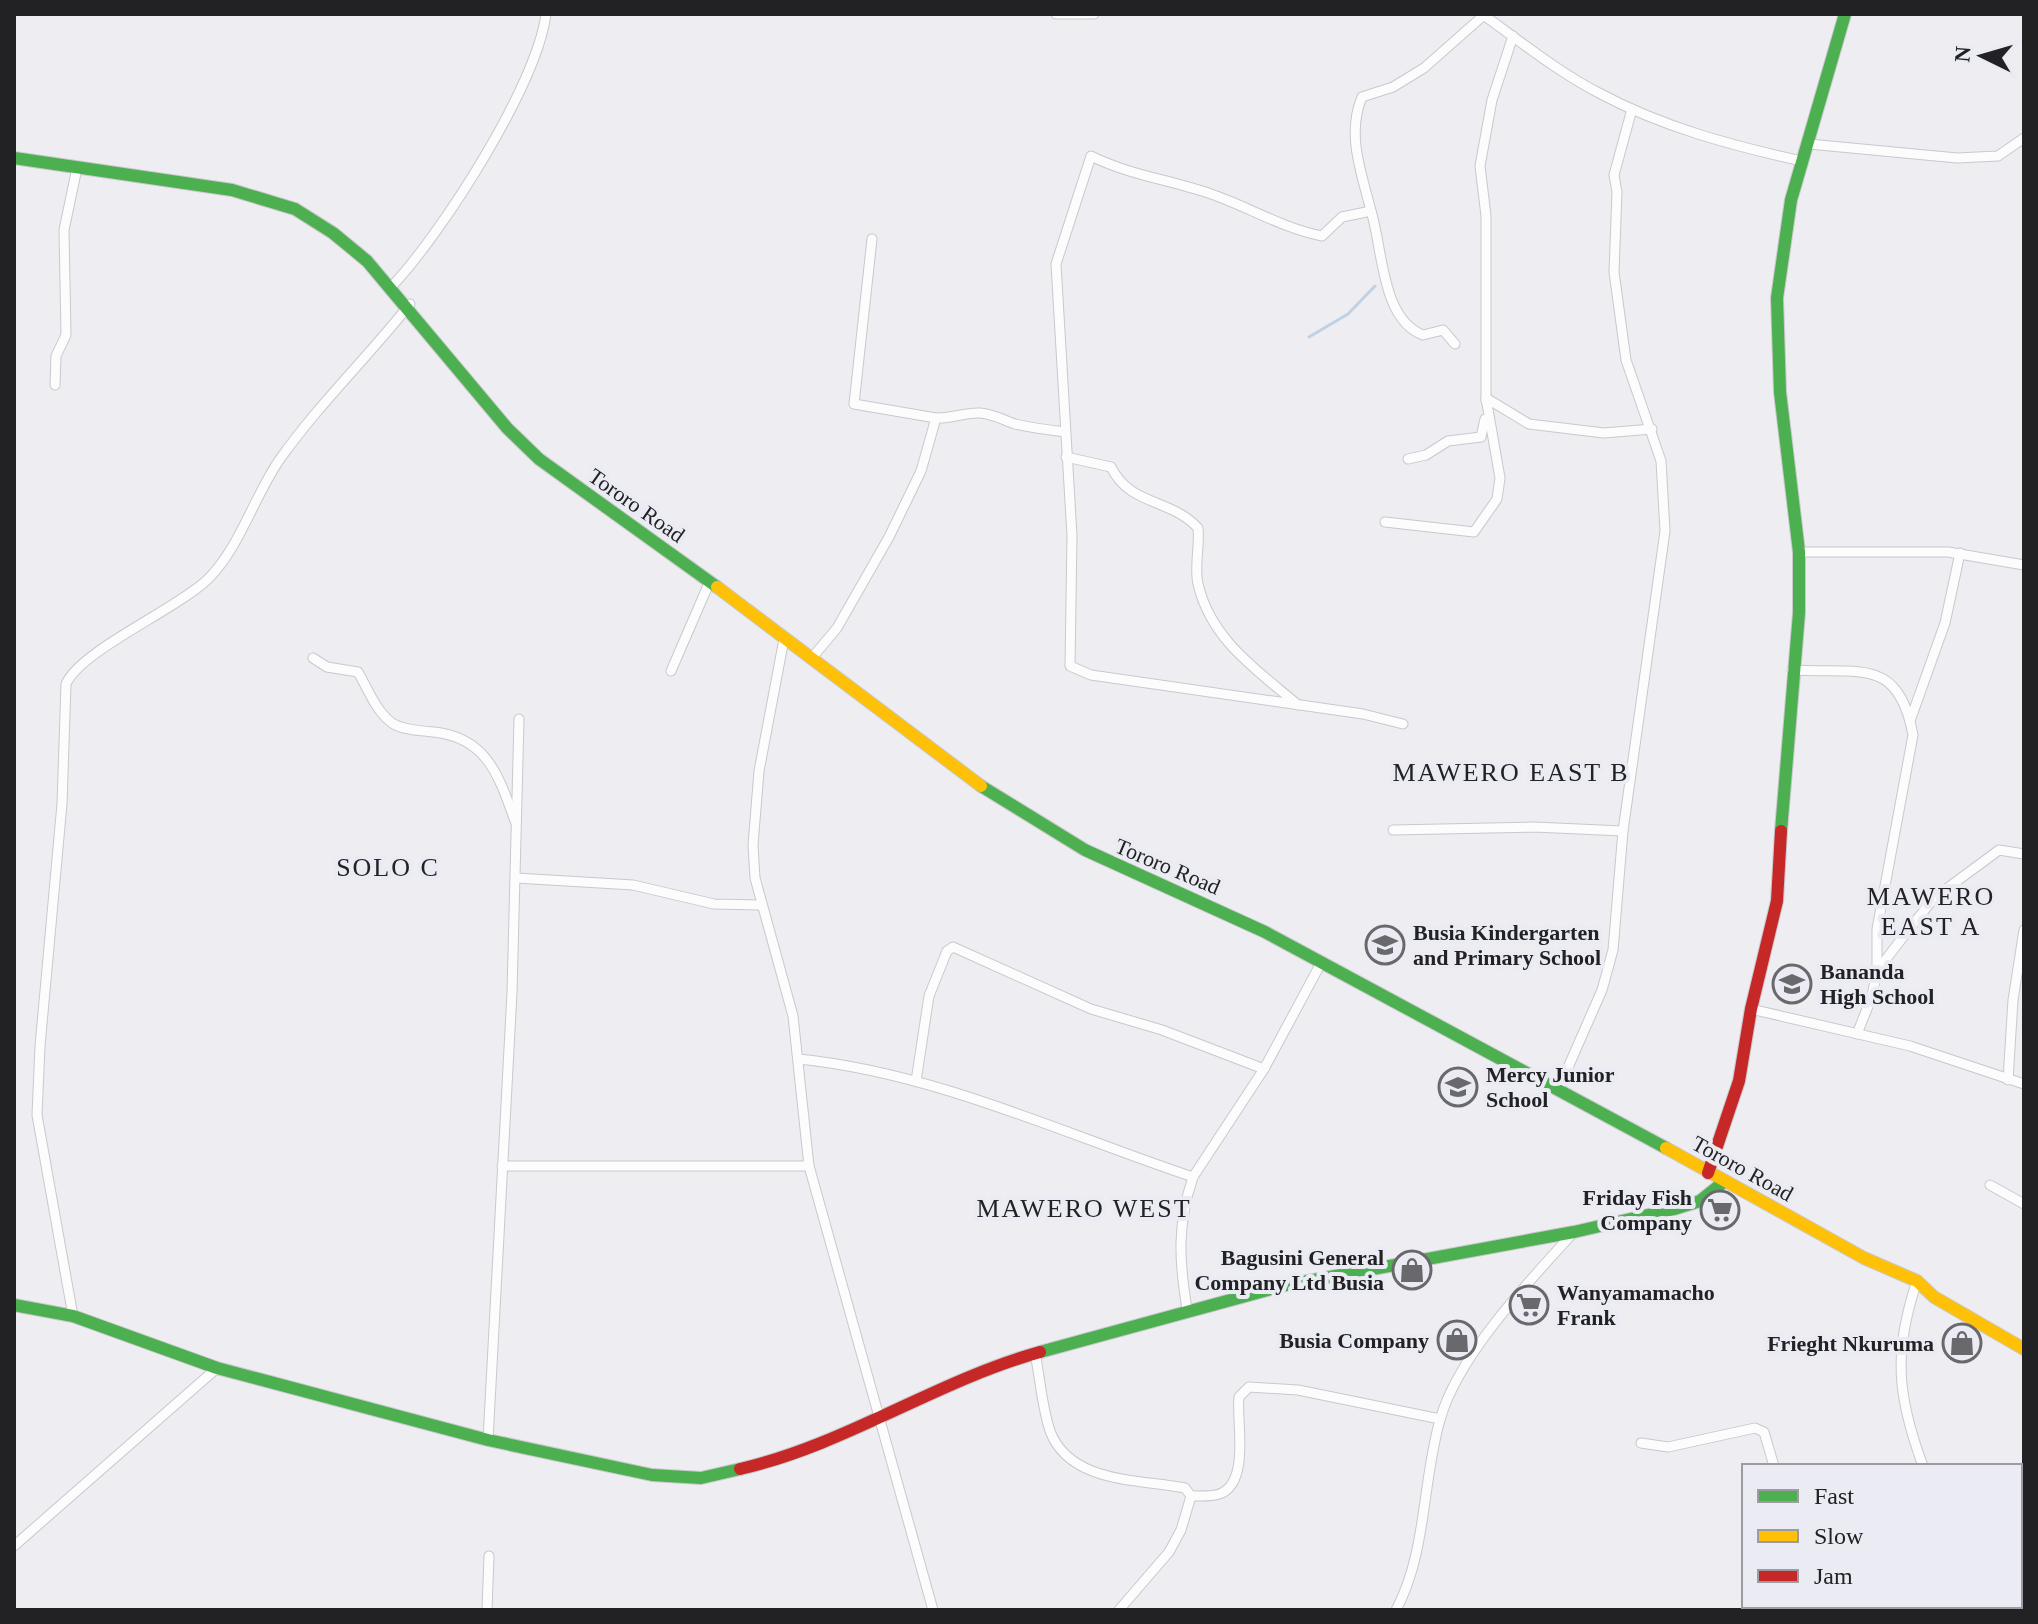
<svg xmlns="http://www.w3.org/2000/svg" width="2038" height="1624" font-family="Georgia,serif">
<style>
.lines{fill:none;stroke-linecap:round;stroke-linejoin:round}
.stream{stroke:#bfd2e5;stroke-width:3}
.street-casing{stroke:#c9c9cc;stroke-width:11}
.fast-casing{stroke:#c9c9cc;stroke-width:14}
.slow-casing{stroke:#c9c9cc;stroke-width:14}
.jam-casing{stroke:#c9c9cc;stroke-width:14}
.street{stroke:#fcfcfd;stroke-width:9}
.fast{stroke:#4caf50;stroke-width:12}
.slow{stroke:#ffc107;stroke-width:12}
.jam{stroke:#c62828;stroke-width:12}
.labels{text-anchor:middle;stroke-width:8;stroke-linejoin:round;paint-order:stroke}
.street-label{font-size:22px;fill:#222225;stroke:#ebebf4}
.poi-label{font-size:22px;font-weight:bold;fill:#222225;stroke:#ebebf4;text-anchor:start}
.quarter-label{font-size:26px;letter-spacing:2px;fill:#222225;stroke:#ebebf4}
</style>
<rect width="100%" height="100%" fill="#ededf2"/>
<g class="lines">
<!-- stream -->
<g class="stream">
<polyline points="1309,337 1348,314 1375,286"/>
<polyline points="2020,1533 2024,1529"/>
<polyline points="1973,1610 1975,1606"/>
</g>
<!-- street casing -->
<g class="street-casing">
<g id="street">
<polyline points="1056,14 1094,14"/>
<path d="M1482,14C1520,41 1558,72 1599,93C1662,127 1733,146 1802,161"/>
<polyline points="1809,144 1957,158 1998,156 2024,138"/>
<path d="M1371,211C1383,249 1381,319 1423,335L1443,330L1455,344"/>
<polyline points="872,239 854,404 936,418"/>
<path d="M393,285C442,233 537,85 546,14"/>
<polyline points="55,385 56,356 66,335 64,230 77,168"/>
<polyline points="1486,401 1486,398 1529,424 1604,433 1652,429"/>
<path d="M1066,457L1111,467C1130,506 1170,498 1198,528C1200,546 1194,566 1198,584C1211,640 1257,670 1298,705"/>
<polyline points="1408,459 1426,455 1448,441 1481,437 1485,419"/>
<polyline points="1385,522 1474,532 1497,499 1500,478 1486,398 1486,216 1480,166 1492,100 1513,36"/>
<polyline points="1799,552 1948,552 2024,565"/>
<polyline points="784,639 759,771 753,845 755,878 793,1016 809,1166 933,1610"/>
<path d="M313,658L327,667L358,672C368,689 375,710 392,723C402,730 422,731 434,732C488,738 499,777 515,821"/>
<path d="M811,659L837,628L889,537L921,471L936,418C951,419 965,412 980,413C994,414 1003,420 1015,424C1032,428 1048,430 1065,432"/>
<path d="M1792,670C1860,674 1898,656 1913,735L1877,929V971"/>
<polyline points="671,671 710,581"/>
<polyline points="1910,721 1945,623 1960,553"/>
<path d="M1403,724L1363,714L1091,675L1070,666L1072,536L1056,264L1091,156C1129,175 1171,180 1211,194C1249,207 1282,228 1322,236L1342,217L1371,211C1362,174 1346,135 1362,97L1393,87L1424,68L1484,15"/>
<polyline points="1393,830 1534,827 1623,831"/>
<polyline points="516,878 633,885 714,904 760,905"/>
<polyline points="1751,1009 1910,1046 2024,1084"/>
<polyline points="1857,1034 1872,996 1877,971 1903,937 1934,898 1999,850 2024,854"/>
<path d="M799,1059C936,1073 1064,1134 1193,1177L1264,1069L1321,963"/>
<polyline points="2008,1080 2013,1000 2024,930"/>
<polyline points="916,1081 929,996 947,951 953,947 1091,1009 1162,1030 1264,1069"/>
<polyline points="1559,1088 1602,990 1613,950 1623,831 1665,531 1661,461 1626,360 1614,272 1617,192 1614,175 1632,109"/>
<polyline points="502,1166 809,1166"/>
<polyline points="1990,1185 2024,1204"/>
<path d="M1917,1281C1893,1352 1897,1396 1923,1466"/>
<path d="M1187,1309C1179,1260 1177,1225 1193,1177"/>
<path d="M73,1316L37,1115L40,1046L62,804L66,684C80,651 175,610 207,580C240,548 254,496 280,459C319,404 368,357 410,304"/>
<path d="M1035,1353C1040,1378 1042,1407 1050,1431C1070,1484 1140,1479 1185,1488L1191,1496L1181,1530L1169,1552L1119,1610"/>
<polyline points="488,1440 512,993 519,719"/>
<polyline points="1641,1443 1668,1447 1755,1428 1764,1432 1774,1466"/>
<path d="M1191,1496C1200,1496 1214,1497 1222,1493C1250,1479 1236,1419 1239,1397L1249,1387L1298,1390L1440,1419"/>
<polyline points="14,1546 217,1368"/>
<polyline points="2020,1548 2024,1548"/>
<polyline points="487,1610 489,1556"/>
<path d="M1396,1610C1427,1552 1422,1482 1440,1420C1457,1357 1530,1280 1574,1232"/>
<polyline points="1775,1610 1783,1606"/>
</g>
</g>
<!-- fast casing -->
<g class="fast-casing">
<g id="fast">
<polyline points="14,158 232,190 295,209 333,233 367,261 507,428 539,459 717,587"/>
<polyline points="981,786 1085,850 1265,932 1666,1148"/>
<polyline points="1781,831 1799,613 1799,552 1780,392 1777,298 1791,200 1845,14"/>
<polyline points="14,1305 73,1316 217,1368 488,1440 652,1475 701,1478 740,1469"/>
<polyline points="1040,1352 1286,1285 1574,1232 1674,1209 1700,1201 1725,1181"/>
</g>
</g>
<!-- slow casing -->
<g class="slow-casing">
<g id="slow">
<polyline points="717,587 981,786"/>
<polyline points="1666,1148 1864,1258 1917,1281 1934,1297 2024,1349"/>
</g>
</g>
<!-- jam casing -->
<g class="jam-casing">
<g id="jam">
<polyline points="1708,1173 1739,1081 1751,1009 1777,901 1781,831"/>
<path d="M740,1469C845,1445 936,1381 1040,1352"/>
</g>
</g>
<!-- street -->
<use href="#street" class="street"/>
<!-- fast -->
<use href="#fast" class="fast"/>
<!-- slow -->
<use href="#slow" class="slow"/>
<!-- jam -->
<use href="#jam" class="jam"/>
</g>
<!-- icons -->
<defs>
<g id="school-ring" transform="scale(2)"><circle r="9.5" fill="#ebebf4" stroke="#69696d" stroke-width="1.5"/><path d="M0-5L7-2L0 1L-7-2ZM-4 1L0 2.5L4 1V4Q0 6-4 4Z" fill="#69696d"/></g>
<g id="supermarket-ring" transform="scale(2)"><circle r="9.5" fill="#ebebf4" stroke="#69696d" stroke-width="1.5"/><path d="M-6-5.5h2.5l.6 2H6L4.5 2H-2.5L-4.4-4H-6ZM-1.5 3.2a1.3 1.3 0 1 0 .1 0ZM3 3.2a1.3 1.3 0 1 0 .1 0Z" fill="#69696d"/></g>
<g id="shop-ring" transform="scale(2)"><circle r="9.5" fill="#ebebf4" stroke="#69696d" stroke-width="1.5"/><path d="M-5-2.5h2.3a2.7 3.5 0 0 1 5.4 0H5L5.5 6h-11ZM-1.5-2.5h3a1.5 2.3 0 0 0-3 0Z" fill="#69696d"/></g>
</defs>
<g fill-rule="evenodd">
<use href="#school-ring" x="1385" y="945"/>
<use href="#school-ring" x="1792" y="984"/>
<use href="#school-ring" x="1458" y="1087"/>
<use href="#supermarket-ring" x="1720" y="1210"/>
<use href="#shop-ring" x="1412" y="1270"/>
<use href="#supermarket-ring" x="1529" y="1305"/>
<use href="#shop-ring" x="1457" y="1340"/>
<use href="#shop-ring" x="1962" y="1343"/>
</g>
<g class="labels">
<!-- street labels -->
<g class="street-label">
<text transform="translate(637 505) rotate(35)" y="8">Tororo Road</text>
<text transform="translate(1168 866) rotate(23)" y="8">Tororo Road</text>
<text transform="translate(1743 1168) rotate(29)" y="8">Tororo Road</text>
</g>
<!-- poi labels -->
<g class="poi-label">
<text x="1413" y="940">Busia Kindergarten<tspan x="1413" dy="25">and Primary School</tspan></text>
<text x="1820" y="979">Bananda<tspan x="1820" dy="25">High School</tspan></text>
<text x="1486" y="1082">Mercy Junior<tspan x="1486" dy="25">School</tspan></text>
<text x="1692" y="1205" text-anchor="end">Friday Fish<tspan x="1692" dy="25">Company</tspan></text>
<text x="1384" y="1265" text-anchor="end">Bagusini General<tspan x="1384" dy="25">Company Ltd Busia</tspan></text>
<text x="1557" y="1300">Wanyamamacho<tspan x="1557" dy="25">Frank</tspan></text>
<text x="1429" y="1348" text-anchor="end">Busia Company</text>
<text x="1934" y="1351" text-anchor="end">Frieght Nkuruma</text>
</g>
<!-- quarter labels -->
<g class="quarter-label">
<text x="1511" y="781">MAWERO EAST B</text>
<text x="388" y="876">SOLO C</text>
<text x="1931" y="905">MAWERO<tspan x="1931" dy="30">EAST A</tspan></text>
<text x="1084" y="1217">MAWERO WEST</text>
</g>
</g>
<!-- border -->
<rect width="2038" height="1624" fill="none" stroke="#222225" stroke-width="32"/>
<!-- legend -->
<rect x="1742" y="1464" width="280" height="144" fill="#ebebf4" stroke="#9b9ba1" stroke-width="2"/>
<rect x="1758" y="1490" width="40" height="12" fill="#4caf50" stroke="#9b9ba1" stroke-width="2"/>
<text x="1814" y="1504" font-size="24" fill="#222225">Fast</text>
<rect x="1758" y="1530" width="40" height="12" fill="#ffc107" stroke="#9b9ba1" stroke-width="2"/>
<text x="1814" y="1544" font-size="24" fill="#222225">Slow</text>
<rect x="1758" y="1570" width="40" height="12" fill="#c62828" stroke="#9b9ba1" stroke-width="2"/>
<text x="1814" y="1584" font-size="24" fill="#222225">Jam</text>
<!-- north arrow -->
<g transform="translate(1982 56) rotate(275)" stroke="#ebebf4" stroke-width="6" paint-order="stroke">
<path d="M0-6L14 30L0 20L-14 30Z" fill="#222225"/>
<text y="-12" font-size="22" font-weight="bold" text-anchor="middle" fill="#222225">N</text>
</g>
</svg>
